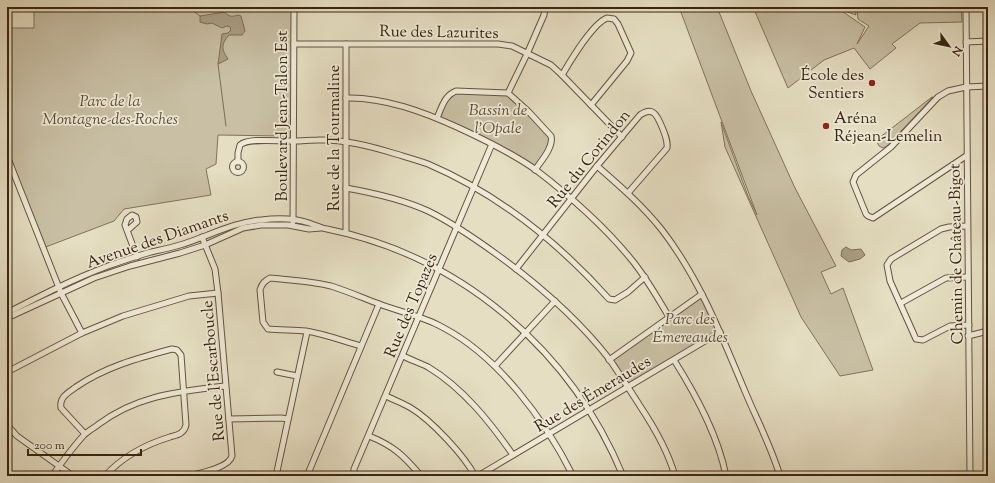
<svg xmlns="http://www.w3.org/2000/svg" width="995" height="483" font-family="'Sorts Mill Goudy',serif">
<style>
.green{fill:#c8bfa4;stroke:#80725a}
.water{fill:#ab9f85;stroke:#7d6e56}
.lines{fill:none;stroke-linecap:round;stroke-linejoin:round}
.stream{stroke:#7d6e56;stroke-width:1}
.minor-casing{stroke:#64533c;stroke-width:7}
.minor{stroke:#eeead7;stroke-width:5}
.poi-dot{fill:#8f2418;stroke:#eeead7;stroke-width:1.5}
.labels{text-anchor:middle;stroke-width:3.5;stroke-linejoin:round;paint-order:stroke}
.street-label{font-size:16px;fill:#39250f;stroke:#eeead7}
.poi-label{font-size:16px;fill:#39250f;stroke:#eeead7;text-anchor:end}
.park-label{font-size:16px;font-style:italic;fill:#5d4c34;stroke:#eeead7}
</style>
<rect width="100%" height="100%" fill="#e5dec2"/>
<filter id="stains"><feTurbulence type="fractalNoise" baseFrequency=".005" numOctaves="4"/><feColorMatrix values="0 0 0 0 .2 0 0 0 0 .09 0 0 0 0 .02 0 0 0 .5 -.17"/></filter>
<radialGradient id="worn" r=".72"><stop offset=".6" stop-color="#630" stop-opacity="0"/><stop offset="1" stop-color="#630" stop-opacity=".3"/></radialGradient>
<!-- green -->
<g class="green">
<polygon points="34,7 294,7 294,141 281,136 218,135 216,164 206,169 211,195 124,209 114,221 43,248 7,156 7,28 34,28"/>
<polygon points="679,7 717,7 751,91 795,188 836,266 821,272 831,294 843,288 873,370 840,376 801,317 725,147 721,122 748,196 757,215"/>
<polygon points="753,7 836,7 865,27 857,44 869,26 858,19 857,7 961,7 962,22 920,23 892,44 896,48 870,69 854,48 824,60 788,88"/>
<polygon points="842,7 855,7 856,15 844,11"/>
<polygon points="450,93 508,93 548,133 551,142 535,170 492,144 437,118"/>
<polygon points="932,97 933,97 887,146 883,148 879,146 877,142 879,138"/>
<polygon points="702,294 720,332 628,387 609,360"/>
</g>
<!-- water -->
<g class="water">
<path d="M225,12C229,17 232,17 238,15L241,16L245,31L242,35H229C221,44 221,49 228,59L218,64L222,34L228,33L231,30L230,27L227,26L222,28L212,23L207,24L200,22V16Z"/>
<polygon points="846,247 851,250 861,249 865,255 860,259 849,262 841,256 842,250"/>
</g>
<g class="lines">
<!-- stream -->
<g class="stream">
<polyline points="188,7 200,16"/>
<polyline points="218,64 226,126"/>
</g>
<!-- minor casing -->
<g class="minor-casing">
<g id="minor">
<polyline points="966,7 970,476"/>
<polyline points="966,42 988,41"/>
<polyline points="294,44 498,44 512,46 551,65 562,75 622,137"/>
<polyline points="346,44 346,233"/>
<path d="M562,75C571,60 592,24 607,18L614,19L618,24L631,53L627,61L591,105"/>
<polyline points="508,93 527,54 544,15 545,7"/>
<path d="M346,98C384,97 424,112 459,128C485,140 512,153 536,170C570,196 604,226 631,259C646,277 657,297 669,317"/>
<path d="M437,118C442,107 444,96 456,91L508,93L528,111L551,136C554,147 541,161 535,170"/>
<polyline points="7,156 61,293 82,333"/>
<polyline points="966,156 873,218 868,216 866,214 853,182 856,175 891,147 938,97 948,91 966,87 988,86"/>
<circle cx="238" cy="167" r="5.5"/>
<path d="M238,162V153L240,145C249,137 282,142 294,141C302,141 310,140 318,140C344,139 371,146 396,154C406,157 417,160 428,164C498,194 558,242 609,299L615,300L628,292L645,277"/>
<path d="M597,166C620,186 643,206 662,230C699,278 721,334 744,389C756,418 771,446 780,476"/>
<path d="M346,188C374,193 402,199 428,211C453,223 477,240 499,256C540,286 579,320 610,360C620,375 630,390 640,406C654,427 668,451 675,476"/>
<polyline points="293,222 294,7"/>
<polyline points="967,226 949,227 941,229 891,259 887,265 890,281 916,339 923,340 950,326 969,325"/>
<polyline points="128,230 137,222 136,217 132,215 127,219 125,225 137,257"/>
<path d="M516,269L597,166L640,115C653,106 657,115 662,127C665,134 668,141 667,148L628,193"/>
<polyline points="901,303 946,278 968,277"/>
<path d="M7,313C40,296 73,279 108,266C122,261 137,256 151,252C160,250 170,248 180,245C207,237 233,222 261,220C277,218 294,218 309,223C315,225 321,228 327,229C461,256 571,350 623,476"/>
<polyline points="7,318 94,278 130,266 180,253 205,245 243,228 261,225 288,225 309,229 321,228"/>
<polyline points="968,336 988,331"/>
<path d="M361,346C343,341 325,334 306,331C293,330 280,330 268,329L263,322L260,290C262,283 265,281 270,278C290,280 311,281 331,286C347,291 363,298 379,304C400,312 423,316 442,327C498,356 545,420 573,476"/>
<path d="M403,356C411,360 420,363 428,367C463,388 490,422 513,455"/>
<polyline points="609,360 702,294"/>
<path d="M674,360C696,395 718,435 726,476"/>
<polyline points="495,366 555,301"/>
<polyline points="7,372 82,333 123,316 189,296 218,293"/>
<polyline points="277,372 297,376"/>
<path d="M386,396C394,400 403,403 411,408C431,420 464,455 475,476"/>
<polyline points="229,419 281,418 288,419"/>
<polyline points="7,425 17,436 73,476"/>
<path d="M85,434L61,408C59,397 68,393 76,387C105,367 138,358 172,349L177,350L181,355L186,425C184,434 177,435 170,437C144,445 123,456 105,476"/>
<path d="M369,436C394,446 404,456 421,476"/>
<path d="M52,476C62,462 72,448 84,435C88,431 94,428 99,424C138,395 178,392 225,386"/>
<path d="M189,476C200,473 229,468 232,456L218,293L215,269L202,237"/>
<polyline points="276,476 307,332"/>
<polyline points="307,476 379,304"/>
<polyline points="354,476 354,469 492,144"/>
<polyline points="478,476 720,332"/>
</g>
</g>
<!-- minor -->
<use href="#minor" class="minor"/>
</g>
<!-- markers -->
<g class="poi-dot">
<circle cx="872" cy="83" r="4"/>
<circle cx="826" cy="126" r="4"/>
</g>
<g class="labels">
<!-- street labels -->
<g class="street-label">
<text transform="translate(439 31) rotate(1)" y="6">Rue des Lazurites</text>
<text transform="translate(281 116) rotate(-90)" y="6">Boulevard Jean-Talon Est</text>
<text transform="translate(333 138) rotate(-90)" y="6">Rue de la Tourmaline</text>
<text transform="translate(588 158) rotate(-51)" y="6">Rue du Corindon</text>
<text transform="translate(157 238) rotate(-19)" y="6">Avenue des Diamants</text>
<text transform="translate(955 254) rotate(-91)" y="6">Chemin de Château-Bigot</text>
<text transform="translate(410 305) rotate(-67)" y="6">Rue des Topazes</text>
<text transform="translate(212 371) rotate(-95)" y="6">Rue de l'Escarboucle</text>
<text transform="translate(592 393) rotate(-31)" y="6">Rue des Émeraudes</text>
</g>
<!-- poi labels -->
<g class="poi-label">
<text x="864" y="80">École des<tspan x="864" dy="18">Sentiers</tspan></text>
<text x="834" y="123" text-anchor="start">Aréna<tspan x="834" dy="18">Réjean‑Lemelin</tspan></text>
</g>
<!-- park labels -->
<g class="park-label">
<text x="110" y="106">Parc de la<tspan x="110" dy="18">Montagne-des-Roches</tspan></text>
<text x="498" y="115">Bassin de<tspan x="498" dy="18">l'Opale</tspan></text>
<text x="690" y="324">Parc des<tspan x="690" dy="18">Émereaudes</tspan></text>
</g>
</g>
<!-- margin -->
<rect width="995" height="483" fill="none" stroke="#e5dec2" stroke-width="24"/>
<rect x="8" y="8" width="979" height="467" fill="none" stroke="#39250f" stroke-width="2"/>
<rect x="12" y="12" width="971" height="459" fill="none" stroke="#39250f"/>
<!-- north arrow -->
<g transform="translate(949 46) rotate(123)" stroke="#eeead7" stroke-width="3" paint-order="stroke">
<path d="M0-3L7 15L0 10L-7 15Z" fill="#39250f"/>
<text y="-6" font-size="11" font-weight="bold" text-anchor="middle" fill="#39250f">N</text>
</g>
<!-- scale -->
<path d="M28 449v6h113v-6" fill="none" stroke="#39250f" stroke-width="2"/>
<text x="34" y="449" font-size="12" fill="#39250f" stroke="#eeead7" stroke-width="3" paint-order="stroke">200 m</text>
<rect width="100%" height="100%" filter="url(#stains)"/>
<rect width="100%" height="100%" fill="url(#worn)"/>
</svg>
